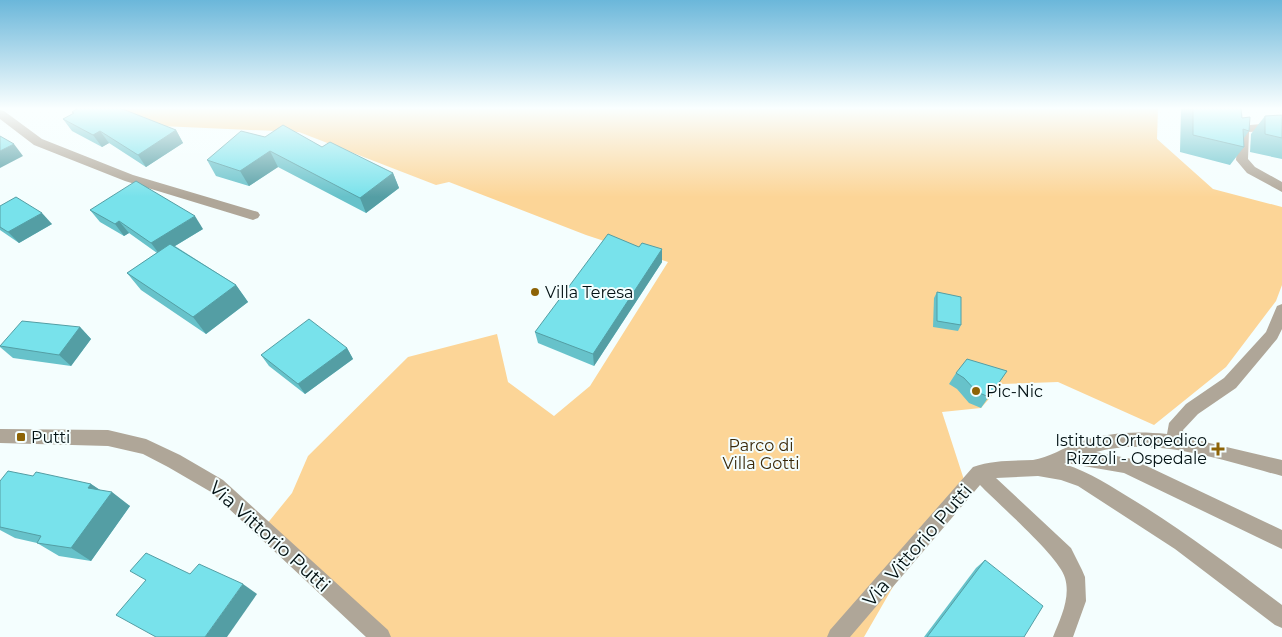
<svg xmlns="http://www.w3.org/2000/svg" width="1282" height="637" font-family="Montserrat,sans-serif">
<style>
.green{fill:#fcd597}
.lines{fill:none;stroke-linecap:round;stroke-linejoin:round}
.minor{fill:#afa698;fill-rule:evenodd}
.wall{fill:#67c2ca}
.shaded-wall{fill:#549ea4}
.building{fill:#78e2eb;stroke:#549ea4}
.poi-dot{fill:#8d6306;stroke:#f4fefe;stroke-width:2}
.labels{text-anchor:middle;stroke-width:4;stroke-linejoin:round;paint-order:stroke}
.poi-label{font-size:16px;fill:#021113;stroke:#f4fefe;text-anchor:start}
.park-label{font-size:16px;fill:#3a290a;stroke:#f4fefe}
.near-street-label{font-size:19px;fill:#021113;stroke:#f4fefe}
</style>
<rect width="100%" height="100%" fill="#f4fefe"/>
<!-- green -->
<polygon class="green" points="114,108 1158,108 1157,139 1213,189 1282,207 1282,285 1276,301 1226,367 1154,425 1058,382 1002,384 981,408 942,412 967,489 939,507 864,637 371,637 262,530 292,493 308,456 408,357 497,334 508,382 554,416 590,386 668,262 586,235 449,182 436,185 299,132 161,126"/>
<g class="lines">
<!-- minor -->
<g class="minor">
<polygon points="0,110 4,111 42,139 133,175 258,212 260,215 258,218 253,220 125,181 34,145 0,119"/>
<polygon points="1282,122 1282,130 1249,132 1248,159 1255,167 1282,182 1282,192 1247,173 1236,160 1239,126"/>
<path d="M1282,304V329L1277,339L1236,388L1198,414L1183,430L1184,437L1282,460V476C1223,461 1157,436 1096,452L1132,459L1282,530V549L1124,473L1066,463L1064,464C1090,472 1112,487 1135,501C1186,532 1234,569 1282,605V628L1275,625L1175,549L1078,486L1061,480L1038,476L996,478L1071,548L1082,570L1085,577L1086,601L1073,637H1053C1060,619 1071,598 1065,578C1060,557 998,504 980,485L850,637H827L830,630L973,467C993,460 1013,461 1033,460C1048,458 1065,447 1080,442C1108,432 1137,431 1167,434L1169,423L1186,404L1224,378L1266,332L1277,306Z"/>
<polygon points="0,429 108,430 146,439 180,455 223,480 388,630 391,637 366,637 211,492 168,467 143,454 108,446 0,443"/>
</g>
</g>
<!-- wall -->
<g class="wall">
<polygon points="1181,108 1241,108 1242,118 1249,131 1244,138 1244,147 1230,165 1180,152"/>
<polygon points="72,112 176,130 183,143 146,167 109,143 102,147 72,131 63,119 73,114"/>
<polygon points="1282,115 1282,159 1250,152 1251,134 1265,116"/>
<polygon points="265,137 322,147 393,173 399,188 366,213 278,167 249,186 216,176 207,160"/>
<polygon points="0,206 52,224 19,243 0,230"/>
<polygon points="90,210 203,229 175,246 236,285 248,302 206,334 141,290 127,273 157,253 129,233 124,236 100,222"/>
<polygon points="639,247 662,249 662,262 594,366 538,343 535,332"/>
<polygon points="937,292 961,325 958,331 933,327 934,298"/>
<polygon points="80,327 91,339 71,366 13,358 0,347 0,346"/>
<polygon points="347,348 353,359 305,394 269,366 261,355"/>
<polygon points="1007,371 981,408 969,403 957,389 949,384 956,373"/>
<polygon points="33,476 91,484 100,490 130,506 91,561 59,556 37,543 15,538 0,530 0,481"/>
<polygon points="985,560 1024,637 924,637 976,568"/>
</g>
<!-- shaded-wall -->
<g class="shaded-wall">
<polygon points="176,130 183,143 146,167 138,155"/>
<polygon points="100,131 109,143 102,147 93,135"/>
<polygon points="14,144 23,156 0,168 0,151"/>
<polygon points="270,151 278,167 249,186 240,171"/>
<polygon points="393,173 399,188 366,213 360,198"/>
<polygon points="42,213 52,224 19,243 8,232"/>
<polygon points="195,216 203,229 160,255 151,243"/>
<polygon points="119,221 129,233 124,236 115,224"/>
<polygon points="662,249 662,262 594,366 593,354"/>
<polygon points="236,285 248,302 206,334 193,317"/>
<polygon points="80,327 91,339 71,366 59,355"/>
<polygon points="347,348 353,359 305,394 298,384"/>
<polygon points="91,484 109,496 112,492 130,506 91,561 71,548 88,488"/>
<polygon points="243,584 257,594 227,637 205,637"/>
</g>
<!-- building -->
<g class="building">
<polygon points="78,108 120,108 176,130 138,155 100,131 93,135 63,119 74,113 72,112"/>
<polygon points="1193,108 1241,108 1242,118 1250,117 1249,131 1243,129 1244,147 1193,135"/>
<polygon points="1282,115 1282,138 1265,134 1265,116"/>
<polygon points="283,125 322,147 330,142 393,173 360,198 270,151 240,171 207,160 241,131 265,137"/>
<polygon points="0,136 14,144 0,151"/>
<polygon points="136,181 195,216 151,243 119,221 115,224 90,210"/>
<polygon points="16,197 42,213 8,232 0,227 0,206"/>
<polygon points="608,234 639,247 642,243 662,249 593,354 535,332"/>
<polygon points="170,244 236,285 193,317 127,273"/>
<polygon points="937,292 961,297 961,325 937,321"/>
<polygon points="309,319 347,348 298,384 261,355"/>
<polygon points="22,321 80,327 59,355 0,346"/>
<polygon points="967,359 1007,371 989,397 977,392 964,378 956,373"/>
<polygon points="8,471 33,476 36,472 91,484 88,488 112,492 71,548 37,543 41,536 0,527 0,481"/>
<polygon points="146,553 190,574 199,564 243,584 205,637 156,637 116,615 146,580 130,571"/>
<polygon points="985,560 1043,606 1024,637 927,637"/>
</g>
<!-- sky -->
<linearGradient id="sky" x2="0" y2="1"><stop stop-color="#6bb7da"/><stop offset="0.55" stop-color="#faffff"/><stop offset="1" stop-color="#faffff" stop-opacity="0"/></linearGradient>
<rect width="1282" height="197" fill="url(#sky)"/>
<!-- markers -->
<g class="poi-dot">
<circle cx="535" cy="292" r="5"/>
<circle cx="976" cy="391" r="5"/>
<rect x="16" y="432" width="10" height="10" rx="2.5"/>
<path d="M1215.5 441.5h5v5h5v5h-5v5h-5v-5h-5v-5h5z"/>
</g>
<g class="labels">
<!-- poi labels -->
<g class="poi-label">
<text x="545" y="298">Villa Teresa</text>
<text x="986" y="397">Pic-Nic</text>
<text x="31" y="443">Putti</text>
<text x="1207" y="446" text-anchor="end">Istituto Ortopedico<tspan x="1207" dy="18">Rizzoli - Ospedale</tspan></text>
</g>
<!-- park labels -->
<g class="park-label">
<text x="761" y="451">Parco di<tspan x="761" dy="18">Villa Gotti</tspan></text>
</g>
<!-- near-street labels -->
<g class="near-street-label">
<text transform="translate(270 536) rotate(42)" y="7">Via Vittorio Putti</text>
<text transform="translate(917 545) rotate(-49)" y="7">Via Vittorio Putti</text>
</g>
</g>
</svg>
